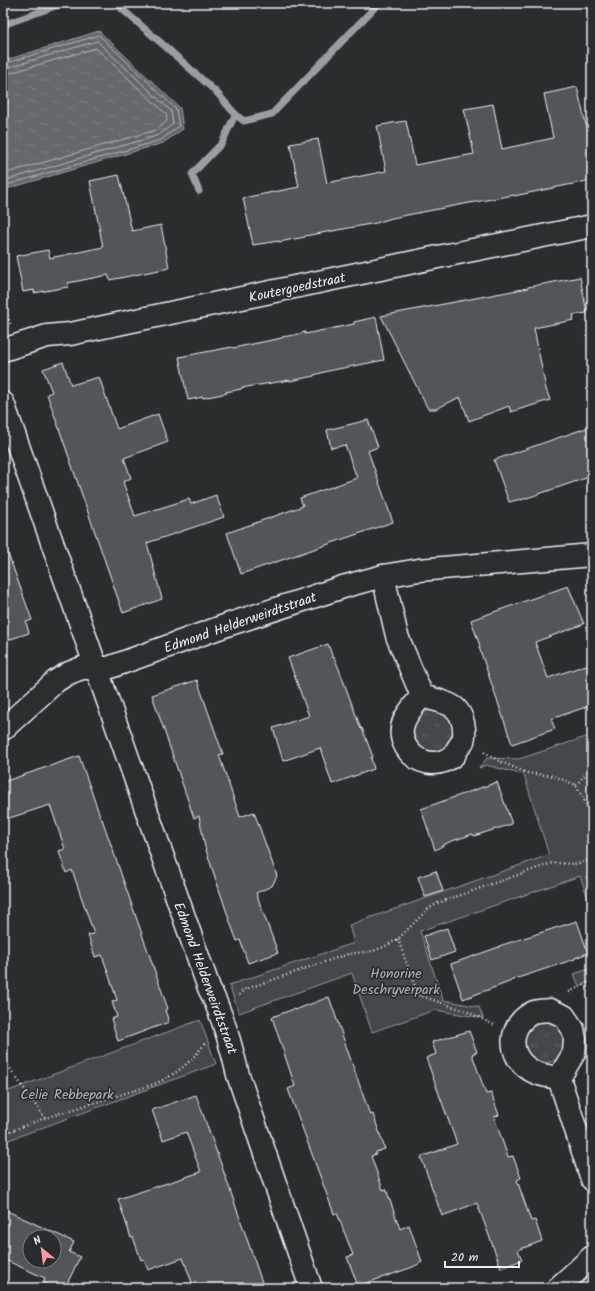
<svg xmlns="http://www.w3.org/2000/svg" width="595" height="1291" font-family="Kalam,sans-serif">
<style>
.grass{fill:url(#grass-tufts);stroke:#959ca0}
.park{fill:#424648;stroke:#959ca0}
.water{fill:url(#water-ripples);stroke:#989fa3}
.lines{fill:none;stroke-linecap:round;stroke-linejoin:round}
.shore{stroke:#b3bac0;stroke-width:1}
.stream{stroke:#989fa3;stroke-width:7}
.building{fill:#535759;stroke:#e8f1f8;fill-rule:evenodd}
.minor-casing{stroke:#e8f1f8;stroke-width:25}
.path{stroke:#e8f1f8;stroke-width:2.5;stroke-dasharray:1 3;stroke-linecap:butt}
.minor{stroke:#2a2d2e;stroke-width:22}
.labels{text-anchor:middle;stroke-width:3.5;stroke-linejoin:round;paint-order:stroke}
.street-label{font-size:14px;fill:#e8f1f8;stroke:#2a2d2e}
.park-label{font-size:14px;fill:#aeb5ba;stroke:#2a2d2e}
</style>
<defs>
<pattern id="grass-tufts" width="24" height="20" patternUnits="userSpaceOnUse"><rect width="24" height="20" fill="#424648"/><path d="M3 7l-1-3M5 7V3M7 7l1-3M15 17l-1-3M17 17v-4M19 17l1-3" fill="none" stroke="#5d6163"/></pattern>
<pattern id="water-ripples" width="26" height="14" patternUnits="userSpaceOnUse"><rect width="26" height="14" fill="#63686b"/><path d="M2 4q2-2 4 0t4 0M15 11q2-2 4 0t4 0" fill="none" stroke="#797e81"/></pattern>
</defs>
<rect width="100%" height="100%" fill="#2a2d2e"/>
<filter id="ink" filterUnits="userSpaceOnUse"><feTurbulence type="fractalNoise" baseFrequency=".025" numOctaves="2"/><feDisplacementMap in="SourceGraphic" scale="8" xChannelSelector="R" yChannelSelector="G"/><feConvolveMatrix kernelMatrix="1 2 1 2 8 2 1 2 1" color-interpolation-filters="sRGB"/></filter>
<g filter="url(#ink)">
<!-- grass -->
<g class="grass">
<path d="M434,710C447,714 462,727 452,742C450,746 444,749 440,753L423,752L412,739C413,721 413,713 434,710Z"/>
<path d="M538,1020L554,1021L565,1034C565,1039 566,1045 564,1049C560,1068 531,1065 524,1050C522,1044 524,1036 525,1031Z"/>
</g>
<!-- park -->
<g class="park">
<polygon points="592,735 592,909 580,876 420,931 443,1000 479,1007 483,1018 435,1010 372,1032 352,973 239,1013 229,985 354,943 349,925 549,855 524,775 486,765 479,768 487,758 519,759"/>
<polygon points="592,968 592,981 579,986 574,974"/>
<polygon points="200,1020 216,1064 3,1142 3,1093"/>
</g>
<!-- water -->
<polygon class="water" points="99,31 180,108 183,129 163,143 3,190 3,61"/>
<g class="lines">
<!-- shore -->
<g class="shore">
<polyline points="3,64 99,35 176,109 179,126 161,140 3,186"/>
<polyline points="3,69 97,41 171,111 173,124 159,135 3,181"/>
<polyline points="3,75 96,48 166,114 167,121 156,130 3,174"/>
</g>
<!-- stream -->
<g class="stream">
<path d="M115,3C149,32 182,61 214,90C225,100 231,113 244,121L272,114L379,3"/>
<polyline points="3,25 64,3"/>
<polyline points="199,191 192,174 222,143 235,115"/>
</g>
</g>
<!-- building -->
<g class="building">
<polygon points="577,87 586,125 592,124 592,180 514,196 514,195 464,204 392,218 376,223 305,236 305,237 279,242 279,241 253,245 243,198 299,187 290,144 318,139 327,183 386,171 377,126 392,123 406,121 415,165 474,154 464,109 477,107 493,104 502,149 553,138 544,94"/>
<polygon points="119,175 132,231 161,225 169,268 110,280 108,275 68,283 68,287 34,293 34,290 23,292 16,256 48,250 50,258 103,247 90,181"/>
<polygon points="580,277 587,313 573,315 574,320 534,328 546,389 550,400 511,412 509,406 469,421 460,397 436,409 428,409 381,316 528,288 528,287"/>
<polygon points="376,317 384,360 328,371 314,375 314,376 290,381 290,380 241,388 241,389 226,392 227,393 203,398 203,397 188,400 179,357 232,347 233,348 282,338 282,337 294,335 305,332 305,334 354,324 354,322"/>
<polygon points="63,362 71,385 99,377 117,429 158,414 168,442 124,458 131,478 123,482 135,516 189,499 191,504 216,495 224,517 147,543 162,599 123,613 47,394 52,392 43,369"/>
<polygon points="368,420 378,447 368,451 393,522 241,574 227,533 303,506 300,498 357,478 345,445 331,448 327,430"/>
<polygon points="592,426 592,476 521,500 521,499 509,502 494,460"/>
<polygon points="6,548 32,620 26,622 29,633 8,640 3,625 3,549"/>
<polygon points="568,586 584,624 535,642 548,678 592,663 592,705 551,719 555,729 512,744 479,647 480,646 471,620"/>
<polygon points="328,644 333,658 334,657 339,669 361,729 362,728 373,757 371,758 374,769 332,784 320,748 283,761 273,728 309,716 288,658"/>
<polygon points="197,680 223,754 219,755 240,817 254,812 277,876 272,886 256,893 278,953 248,963 240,940 237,941 230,922 205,847 199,816 194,818 152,695"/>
<polygon points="79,756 101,819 102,819 168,1009 165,1010 169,1022 118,1041 111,1019 117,1017 112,1002 117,1000 102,955 95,957 88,935 94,934 72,870 66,873 59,851 65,849 50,805 3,820 3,782"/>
<polygon points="497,782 512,824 474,836 473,834 449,842 435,850 421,809"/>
<polygon points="436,871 443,891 425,897 418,877"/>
<polygon points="577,921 588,953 575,958 575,959 512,980 512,981 463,999 451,964 499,947 499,946"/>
<polygon points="447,928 455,952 432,960 424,936"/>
<polygon points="329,997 370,1115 373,1114 385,1149 376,1152 376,1154 371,1156 383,1190 386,1189 400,1229 409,1225 422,1262 413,1267 358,1286 347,1257 353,1255 337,1213 334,1214 288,1089 295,1086 272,1017 294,1009 295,1010"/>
<polygon points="469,1031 477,1052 472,1054 486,1094 491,1093 499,1115 494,1117 508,1157 513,1156 521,1178 517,1180 531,1221 535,1220 542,1241 518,1250 522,1260 501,1268 477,1203 442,1216 421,1157 457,1144 426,1058 436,1054 432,1042"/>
<polygon points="196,1095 221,1164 264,1288 194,1288 183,1258 148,1270 144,1259 141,1260 133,1237 131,1238 118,1199 201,1172 186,1132 163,1140 152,1110"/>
<path d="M3,1209L74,1242L69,1252L80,1257L65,1288H54L43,1282L45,1278L3,1259ZM30,1237H54V1261H30Z"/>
</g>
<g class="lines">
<!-- minor casing -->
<g class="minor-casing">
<g id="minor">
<polyline points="3,350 47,336 70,334 433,258 592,226"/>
<path d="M3,403L209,988C223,1015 231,1045 238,1075L311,1288"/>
<path d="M383,576L397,636L422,696C409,711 394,727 406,747C416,764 437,768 453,756C455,754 456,751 458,748C459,746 462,743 463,741C466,731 463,716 456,709C449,702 431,699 422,696"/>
<polyline points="3,729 56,681 69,673 82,668 108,668 227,625 346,586 383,576 419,570 592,555"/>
<path d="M550,1010L564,1016L573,1029L575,1039L574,1053L559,1078C547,1076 536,1075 526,1067C507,1052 510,1024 532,1013C537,1010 545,1011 550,1010Z"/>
<polyline points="559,1078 592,1179"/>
<polyline points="558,1288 592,1257"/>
</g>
</g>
<!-- path -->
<g class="path">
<polyline points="3,296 10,324"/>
<polyline points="484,752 499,761 527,773 554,776 576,785 592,816"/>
<polyline points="576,785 592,767"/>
<polyline points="398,939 418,995 466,1011 494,1025"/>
<polyline points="569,992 592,981"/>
<polyline points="239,995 243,990 348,954 373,951 384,947 398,939 428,909 438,903 552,863 578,864 592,859"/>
<polyline points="3,1059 45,1118"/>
<path d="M3,1134L45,1118L152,1085C174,1076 191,1063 205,1043"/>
</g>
<!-- minor -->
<use href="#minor" class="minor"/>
</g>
</g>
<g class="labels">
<!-- street labels -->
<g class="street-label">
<text transform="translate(297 287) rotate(-12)" y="5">Koutergoedstraat</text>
<text transform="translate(240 622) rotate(-19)" y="5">Edmond Helderweirdtstraat</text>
<text transform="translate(206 978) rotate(70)" y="5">Edmond Helderweirdtstraat</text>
</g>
<!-- park labels -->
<g class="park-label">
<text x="396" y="978">Honorine<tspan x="396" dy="16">Deschryverpark</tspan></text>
<text x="67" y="1099">Celie Rebbepark</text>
</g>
</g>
<!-- margin -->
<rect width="595" height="1291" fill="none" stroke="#2a2d2e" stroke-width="16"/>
<rect x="8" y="8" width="579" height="1275" fill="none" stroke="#e8f1f8" stroke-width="1.5" filter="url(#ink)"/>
<!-- north arrow -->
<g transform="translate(42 1249) rotate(331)"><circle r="19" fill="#2a2d2e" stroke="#767b7f"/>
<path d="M0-3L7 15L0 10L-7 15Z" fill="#ff9aa2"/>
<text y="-6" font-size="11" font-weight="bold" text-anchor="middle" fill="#e8f1f8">N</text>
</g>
<!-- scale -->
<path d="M445 1261v6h74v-6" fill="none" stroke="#e8f1f8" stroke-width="2"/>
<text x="451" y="1261" font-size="12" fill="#e8f1f8" stroke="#2a2d2e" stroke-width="3" paint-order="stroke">20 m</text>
</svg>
